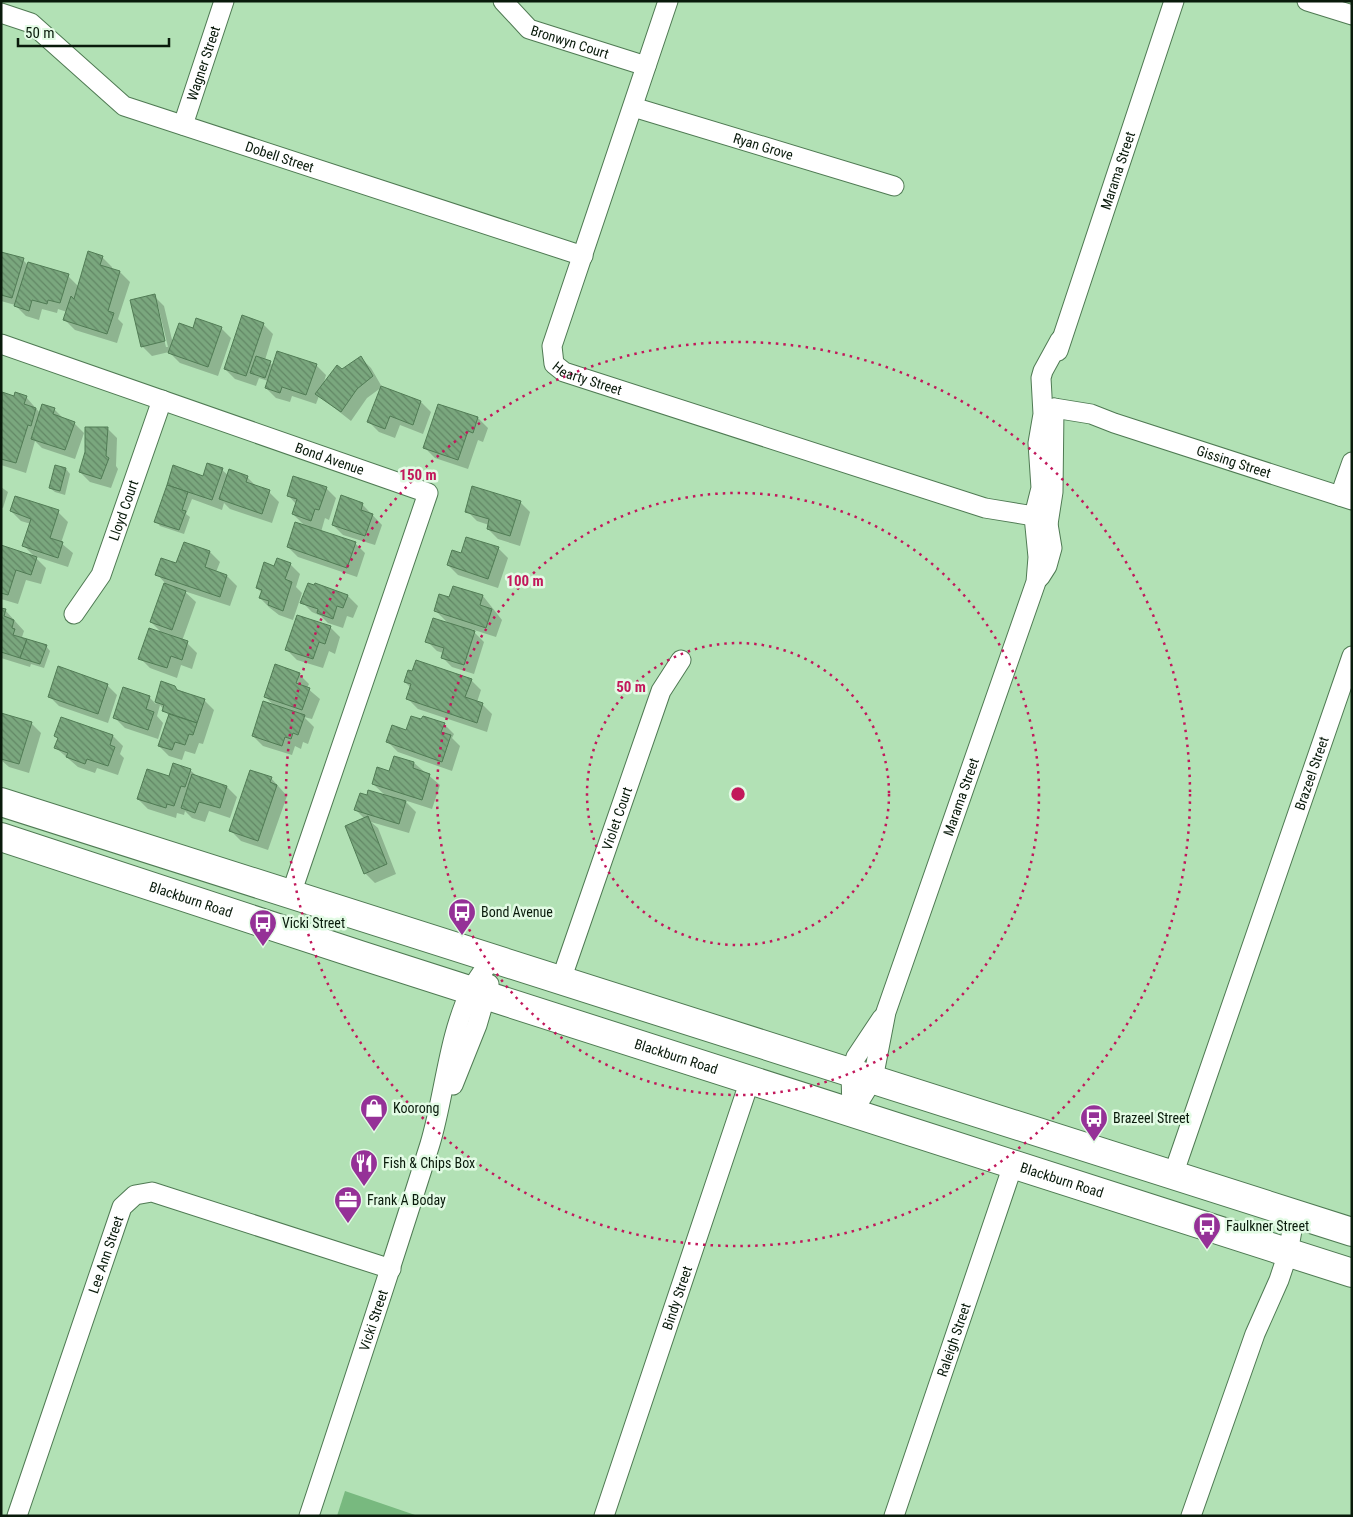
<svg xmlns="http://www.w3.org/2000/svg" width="1353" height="1517" font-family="'Roboto Condensed',sans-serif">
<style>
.green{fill:#78b97f}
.shadow{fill:#0003;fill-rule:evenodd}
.building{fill:url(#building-back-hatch);stroke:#517c55}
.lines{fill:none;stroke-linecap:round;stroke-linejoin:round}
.street-casing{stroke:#4f7a53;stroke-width:21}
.primary-casing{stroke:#4f7a53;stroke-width:30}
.street{stroke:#fff;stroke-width:19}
.primary{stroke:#fff;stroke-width:28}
.ring{fill:none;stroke:#c2185b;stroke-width:2.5;stroke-dasharray:2.5 5}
.labels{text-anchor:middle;stroke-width:5;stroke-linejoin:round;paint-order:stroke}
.street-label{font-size:14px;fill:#091a0b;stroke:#e3fbe5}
.poi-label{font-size:14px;fill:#091a0b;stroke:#e3fbe5;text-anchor:start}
.centre{fill:#c2185b;stroke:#e3fbe5;stroke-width:2.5}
.ring-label{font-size:15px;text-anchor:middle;font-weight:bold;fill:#c2185b;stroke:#e3fbe5;stroke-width:5;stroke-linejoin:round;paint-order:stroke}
</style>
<defs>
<pattern id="building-back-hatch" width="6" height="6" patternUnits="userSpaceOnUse" patternTransform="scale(1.25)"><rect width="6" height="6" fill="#7aa77e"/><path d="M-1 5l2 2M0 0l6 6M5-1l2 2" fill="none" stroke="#628765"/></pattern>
</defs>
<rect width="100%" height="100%" fill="#b2e1b5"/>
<!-- green -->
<polygon class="green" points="345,1491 418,1516 337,1516"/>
<!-- shadow -->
<g class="shadow">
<polygon points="1,253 23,260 28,265 68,276 79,287 102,257 112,267 112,270 120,272 130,282 118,319 123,324 117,343 75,330 65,320 67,312 58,309 57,313 42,309 39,320 26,316 15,305 1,301"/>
<path d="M154,296L164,306L173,344L194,329L221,328L231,338L218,376L180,363L169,352L152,356L142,346ZM156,306H158L168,347H166Z"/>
<polygon points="263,324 273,334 265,360 274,366 316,365 326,375 323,385 361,358 371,368 382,387 367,398 351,421 319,396 316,404 292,396 290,402 276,398 266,388 268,381 259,378 256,386 235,379 225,369"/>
<polygon points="381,388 421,402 431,412 423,434 400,425 395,438 379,432 369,422"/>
<polygon points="3,394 14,397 26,397 40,413 54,409 64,419 74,423 84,433 75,459 42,448 35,441 26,473 1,465"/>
<polygon points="439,405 478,418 488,428 483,442 478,440 468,469 435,458 425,448"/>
<polygon points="107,428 117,438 116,466 118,469 111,488 90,482 80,472"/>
<polygon points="56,467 66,469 70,474 65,495 55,492 50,488"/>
<polygon points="174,467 204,477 222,470 228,475 247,477 257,487 269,492 279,502 272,523 230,509 224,503 222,510 192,499 186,514 190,517 184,534 160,526 156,521"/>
<polygon points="1,487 8,492 3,508 1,507"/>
<polygon points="326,488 336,498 329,520 325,518 321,532 355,543 365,553 357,577 298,557 288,547 306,527 293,514 296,504 288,495"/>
<polygon points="520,502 530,512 520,546 498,539 488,529 489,525 477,521 467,511"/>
<polygon points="362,504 382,525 375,545 343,535 333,525"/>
<polygon points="11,511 58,512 68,522 61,543 73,553 68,567 34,556 24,546 31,524 21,521"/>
<polygon points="1,547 36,558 46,568 41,584 26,580 18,604 1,599"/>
<polygon points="498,548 508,558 498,588 458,575 448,565 461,555"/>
<polygon points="210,552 220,562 216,572 227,576 237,586 230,606 184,591 196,602 182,641 187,643 197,653 192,669 181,665 177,678 150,668 140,658 164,635 151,622 165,583 157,574"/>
<polygon points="290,564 300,574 296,587 302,593 293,620 279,615 270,608 260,598 262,593 257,588 275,567"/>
<polygon points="454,587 483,596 502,620 496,637 471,629 484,642 474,674 452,667 442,657 443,653 437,651 427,641 449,624 436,611 450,599"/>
<polygon points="348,596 358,606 353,618 347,616 343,628 328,623 321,616 312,612 302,602"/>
<polygon points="1,609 5,610 24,631 22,637 24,639 46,646 50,651 44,668 31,664 30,667 1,658"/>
<polygon points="330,627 340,637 335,654 329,651 323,668 297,660 287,650"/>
<polygon points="299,674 309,684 307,688 320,699 312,719 304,717 314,727 308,744 303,742 301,749 295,746 292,755 263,746 253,736 276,707 265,697"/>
<polygon points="471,680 481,690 477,702 482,704 492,714 487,732 418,709 408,699 411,688 405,682"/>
<polygon points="162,683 204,700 214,710 203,744 199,743 195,754 185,751 182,760 169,756 159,746 169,716 160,705 157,716 163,723 158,739 125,728 115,718 149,697 156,704"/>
<polygon points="107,685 117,695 108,723 59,706 49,696"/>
<polygon points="31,723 41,733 29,773 9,767 1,760 1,748"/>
<polygon points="444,724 454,734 452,738 460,746 452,771 398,752 388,742 407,732"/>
<polygon points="56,736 113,736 123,746 120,754 124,758 118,775 97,768 95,773 78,767 56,748 59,739"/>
<polygon points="414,763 440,785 432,809 404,800 416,812 409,833 371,822 378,828 396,874 375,883 365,873 365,819 356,810 368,796 386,796 373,784 390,773"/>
<polygon points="190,770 198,777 227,787 237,797 230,818 209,811 205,822 192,818 185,811 184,815 177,813 176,818 148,809 138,799 169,778"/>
<polygon points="271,778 287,796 268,850 241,841 231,831"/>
</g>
<!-- building -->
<g class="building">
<polygon points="88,251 103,256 100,265 120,271 108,311 114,313 107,334 63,320 71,296 74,299"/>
<polygon points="1,252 24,258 12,298 1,295"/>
<polygon points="28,262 69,274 60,303 48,300 47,304 32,300 29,311 14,306"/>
<polygon points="155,294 165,341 141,347 130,300"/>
<polygon points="242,315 264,323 246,376 224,369"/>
<polygon points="196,318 222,327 208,367 168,353 179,323 193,328"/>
<polygon points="277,351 317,364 306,395 282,387 280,393 265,388"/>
<polygon points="256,356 271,361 265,378 250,373"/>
<polygon points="361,356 373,376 357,389 341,412 315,394 337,365 342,369"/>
<polygon points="381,386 421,401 413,425 390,416 385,429 367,422"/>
<polygon points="2,392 14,396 15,392 27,396 24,404 36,408 31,426 28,425 16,463 1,459"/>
<polygon points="42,404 55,408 53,414 75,422 65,450 31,439"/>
<polygon points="438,404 478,417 473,433 468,431 458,460 423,448"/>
<polygon points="85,427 108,427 106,456 109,458 101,479 79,472 85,452"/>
<polygon points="207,463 223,468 212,500 167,485 173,465 203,476"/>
<polygon points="55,465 66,468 60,491 49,488"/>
<polygon points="229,469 248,476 246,482 270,490 262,514 219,499"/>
<polygon points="293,476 327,487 319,510 315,509 311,521 292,514 297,499 287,496"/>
<polygon points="167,485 188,492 182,510 186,511 179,530 154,522"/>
<polygon points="472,486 521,501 510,536 487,529 489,519 465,512"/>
<polygon points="341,495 363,503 361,510 373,514 365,536 332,525"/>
<polygon points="15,496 59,510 50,538 63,542 58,558 22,546 31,519 10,511"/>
<polygon points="295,522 356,542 347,568 287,547"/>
<polygon points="466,537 499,547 488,579 447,565 452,550 461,553"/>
<polygon points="184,542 210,551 205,567 227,575 220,597 155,575 161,558 176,563"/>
<polygon points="1,545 37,557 31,575 16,570 8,595 1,593"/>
<polygon points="277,558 291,563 285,579 292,582 283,611 268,605 269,601 259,598 262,590 256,588 264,562 274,566"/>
<polygon points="164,583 186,591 172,630 150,622"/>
<polygon points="308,583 314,585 315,583 348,595 343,608 337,606 333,619 317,613 318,609 300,603"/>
<polygon points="453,586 483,595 480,605 492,609 486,628 434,611 439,594 449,597"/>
<polygon points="1,608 6,609 4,616 14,620 12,628 15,629 13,635 27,639 20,658 1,652"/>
<polygon points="297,615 331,626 325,644 319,642 313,659 285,650"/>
<polygon points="433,618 475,631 464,665 441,658 444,648 425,642"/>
<polygon points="149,628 188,641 182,660 171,656 167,668 138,659"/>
<polygon points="27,639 47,645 40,664 20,658"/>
<polygon points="416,660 472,679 465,697 483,703 477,723 406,699 411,684 404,682 408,670 412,671"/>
<polygon points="275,664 300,673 296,683 310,688 302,710 264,697"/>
<polygon points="58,666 108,684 98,714 48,697"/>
<polygon points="161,681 175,686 177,690 205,699 197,723 162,711 164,705 155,702"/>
<polygon points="123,687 150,696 146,709 154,712 148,730 113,718"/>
<polygon points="263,701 305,715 298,735 293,733 291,739 285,737 282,746 252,736"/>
<polygon points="1,713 32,722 19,764 1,759"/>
<polygon points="169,714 197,723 193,735 189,734 185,745 175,742 172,750 158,746"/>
<polygon points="411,716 421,719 423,716 445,723 441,732 451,735 442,762 386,742 392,725 406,730"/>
<polygon points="61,717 113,735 110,745 115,747 108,766 87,759 85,764 66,757 68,753 54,748 58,738 54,736"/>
<polygon points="394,756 414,762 413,768 430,774 422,800 372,784 377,767 389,771"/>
<polygon points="173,763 191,769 185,787 181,786 174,806 167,804 166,808 137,799 147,769 169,776"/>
<polygon points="250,770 272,777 270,782 277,785 258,841 229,831"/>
<polygon points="192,774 227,786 220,808 199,802 195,813 181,808"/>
<polygon points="368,790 406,801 399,824 354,810 360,793 367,795"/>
<polygon points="368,816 387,864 364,874 345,826"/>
</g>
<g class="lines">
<!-- street casing -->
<g class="street-casing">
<g id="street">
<path id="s1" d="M503,1L529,29L646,66"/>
<path id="s2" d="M668,1L552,346L554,364L564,372L985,508L1034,516L1048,524"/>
<polyline points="1307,1 1352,15"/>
<path id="s3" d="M1,13L31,23L124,106L583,256"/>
<path id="s4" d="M633,107L894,186"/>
<path id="s5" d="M183,125L224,1"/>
<path id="s6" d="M1,344L428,493L291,894"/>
<path id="s7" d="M1058,351L1174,1"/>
<path id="s8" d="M1054,408L1091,414L1114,423L1352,500"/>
<polyline points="1340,496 1352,462"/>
<polyline points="1040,577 1047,566 1052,548 1048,524 1053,492 1054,408"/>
<path id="s9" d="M74,614L101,575L162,400"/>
<path id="s10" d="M561,980L661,691L681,660"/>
<polyline points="453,1085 477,1025 489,984"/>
<path id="s11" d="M852,1113L873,1079L886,1012L1036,582L1038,557L1034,516L1041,488L1038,443L1043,414L1041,378L1043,371L1060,340"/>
<polyline points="852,1113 851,1072 856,1057 882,1018"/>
<path id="s12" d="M1173,1175L1352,656"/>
<path id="s13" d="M17,1516L122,1207L135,1195L152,1192L391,1269"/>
<path id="s14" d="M309,1516C350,1392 391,1268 430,1144C445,1094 448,1037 471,990C477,979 485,969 492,958"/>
<path id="s15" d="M604,1516L750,1080"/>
<path id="s16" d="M894,1516L1013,1165"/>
<polyline points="1191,1516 1255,1334 1279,1280 1288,1253 1295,1213"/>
</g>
</g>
<!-- primary casing -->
<g class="primary-casing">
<g id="primary">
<polyline points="1,802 1352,1232"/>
<path id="s17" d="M1,837L360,955L1352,1273"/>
</g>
</g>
<!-- street -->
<use href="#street" class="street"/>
<!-- primary -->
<use href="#primary" class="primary"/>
</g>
<!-- distance rings -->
<g class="ring">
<circle cx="738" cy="794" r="151"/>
<circle cx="738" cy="794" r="301"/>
<circle cx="738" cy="794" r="452"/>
</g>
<!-- icons -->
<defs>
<g id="bus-pin" transform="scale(1.4375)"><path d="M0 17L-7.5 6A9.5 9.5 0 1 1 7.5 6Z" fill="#953197" stroke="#e3fbe5"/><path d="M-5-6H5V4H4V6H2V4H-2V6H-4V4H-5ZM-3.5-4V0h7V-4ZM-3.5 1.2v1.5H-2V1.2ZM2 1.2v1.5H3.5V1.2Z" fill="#fff"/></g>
<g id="shop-pin" transform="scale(1.4375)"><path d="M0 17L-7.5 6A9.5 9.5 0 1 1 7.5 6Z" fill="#953197" stroke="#e3fbe5"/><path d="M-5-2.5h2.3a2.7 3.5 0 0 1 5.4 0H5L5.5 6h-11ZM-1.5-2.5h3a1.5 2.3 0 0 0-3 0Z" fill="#fff"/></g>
<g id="restaurant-pin" transform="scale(1.4375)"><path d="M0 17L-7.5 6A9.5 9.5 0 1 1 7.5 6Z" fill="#953197" stroke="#e3fbe5"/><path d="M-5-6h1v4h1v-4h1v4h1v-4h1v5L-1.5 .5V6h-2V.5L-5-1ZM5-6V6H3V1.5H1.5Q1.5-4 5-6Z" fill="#fff"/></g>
<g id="office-pin" transform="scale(1.4375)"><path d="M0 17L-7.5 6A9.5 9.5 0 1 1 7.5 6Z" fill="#953197" stroke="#e3fbe5"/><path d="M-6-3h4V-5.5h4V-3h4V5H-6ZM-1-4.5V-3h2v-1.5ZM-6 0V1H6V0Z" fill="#fff"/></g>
</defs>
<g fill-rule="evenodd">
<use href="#bus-pin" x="462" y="912"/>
<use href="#bus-pin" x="263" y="923"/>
<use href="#shop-pin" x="374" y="1108"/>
<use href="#bus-pin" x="1094" y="1118"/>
<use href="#restaurant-pin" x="364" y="1163"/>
<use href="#office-pin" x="348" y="1200"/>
<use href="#bus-pin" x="1207" y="1226"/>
</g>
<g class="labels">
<!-- street labels -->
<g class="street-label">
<text dy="5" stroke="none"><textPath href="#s1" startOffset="81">Bronwyn Court</textPath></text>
<text dy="5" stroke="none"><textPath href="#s5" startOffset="65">Wagner Street</textPath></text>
<text dy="5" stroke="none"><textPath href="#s4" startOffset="136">Ryan Grove</textPath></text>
<text dy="5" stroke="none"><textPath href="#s3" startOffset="320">Dobell Street</textPath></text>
<text dy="5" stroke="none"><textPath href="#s7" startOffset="190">Marama Street</textPath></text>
<text dy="5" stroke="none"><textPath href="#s2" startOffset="419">Hearty Street</textPath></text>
<text dy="5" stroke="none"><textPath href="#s6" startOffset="348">Bond Avenue</textPath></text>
<text dy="5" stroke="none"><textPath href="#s8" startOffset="188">Gissing Street</textPath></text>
<text dy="5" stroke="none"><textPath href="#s9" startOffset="116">Lloyd Court</textPath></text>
<text dy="5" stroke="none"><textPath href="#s12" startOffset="425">Brazeel Street</textPath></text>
<text dy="5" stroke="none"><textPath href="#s11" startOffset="336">Marama Street</textPath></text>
<text dy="5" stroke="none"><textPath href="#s10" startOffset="171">Violet Court</textPath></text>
<text dy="5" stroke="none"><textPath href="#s17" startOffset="200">Blackburn Road</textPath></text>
<text dy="5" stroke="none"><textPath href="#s17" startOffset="710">Blackburn Road</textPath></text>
<text dy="5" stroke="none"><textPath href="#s17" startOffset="1115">Blackburn Road</textPath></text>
<text dy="5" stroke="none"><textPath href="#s13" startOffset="276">Lee Ann Street</textPath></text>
<text dy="5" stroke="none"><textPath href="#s15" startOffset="230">Bindy Street</textPath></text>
<text dy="5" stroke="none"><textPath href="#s14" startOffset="206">Vicki Street</textPath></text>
<text dy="5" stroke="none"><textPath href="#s16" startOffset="186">Raleigh Street</textPath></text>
</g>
<!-- poi labels -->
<g class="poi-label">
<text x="481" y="917">Bond Avenue</text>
<text x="282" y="928">Vicki Street</text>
<text x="393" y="1113">Koorong</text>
<text x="1113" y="1123">Brazeel Street</text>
<text x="383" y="1168">Fish &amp; Chips Box</text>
<text x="367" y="1205">Frank A Boday</text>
<text x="1226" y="1231">Faulkner Street</text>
</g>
</g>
<circle cx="738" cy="794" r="8" class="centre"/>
<g class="ring-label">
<text x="418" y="480">150 m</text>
<text x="525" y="586">100 m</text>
<text x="631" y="692">50 m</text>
</g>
<!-- border -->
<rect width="1353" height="1517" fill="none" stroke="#091a0b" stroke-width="5"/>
<!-- scale -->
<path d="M18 38v8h151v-8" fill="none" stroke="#091a0b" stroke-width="2.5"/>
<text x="25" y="38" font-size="15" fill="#091a0b" stroke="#e3fbe5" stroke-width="4" paint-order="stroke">50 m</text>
</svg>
